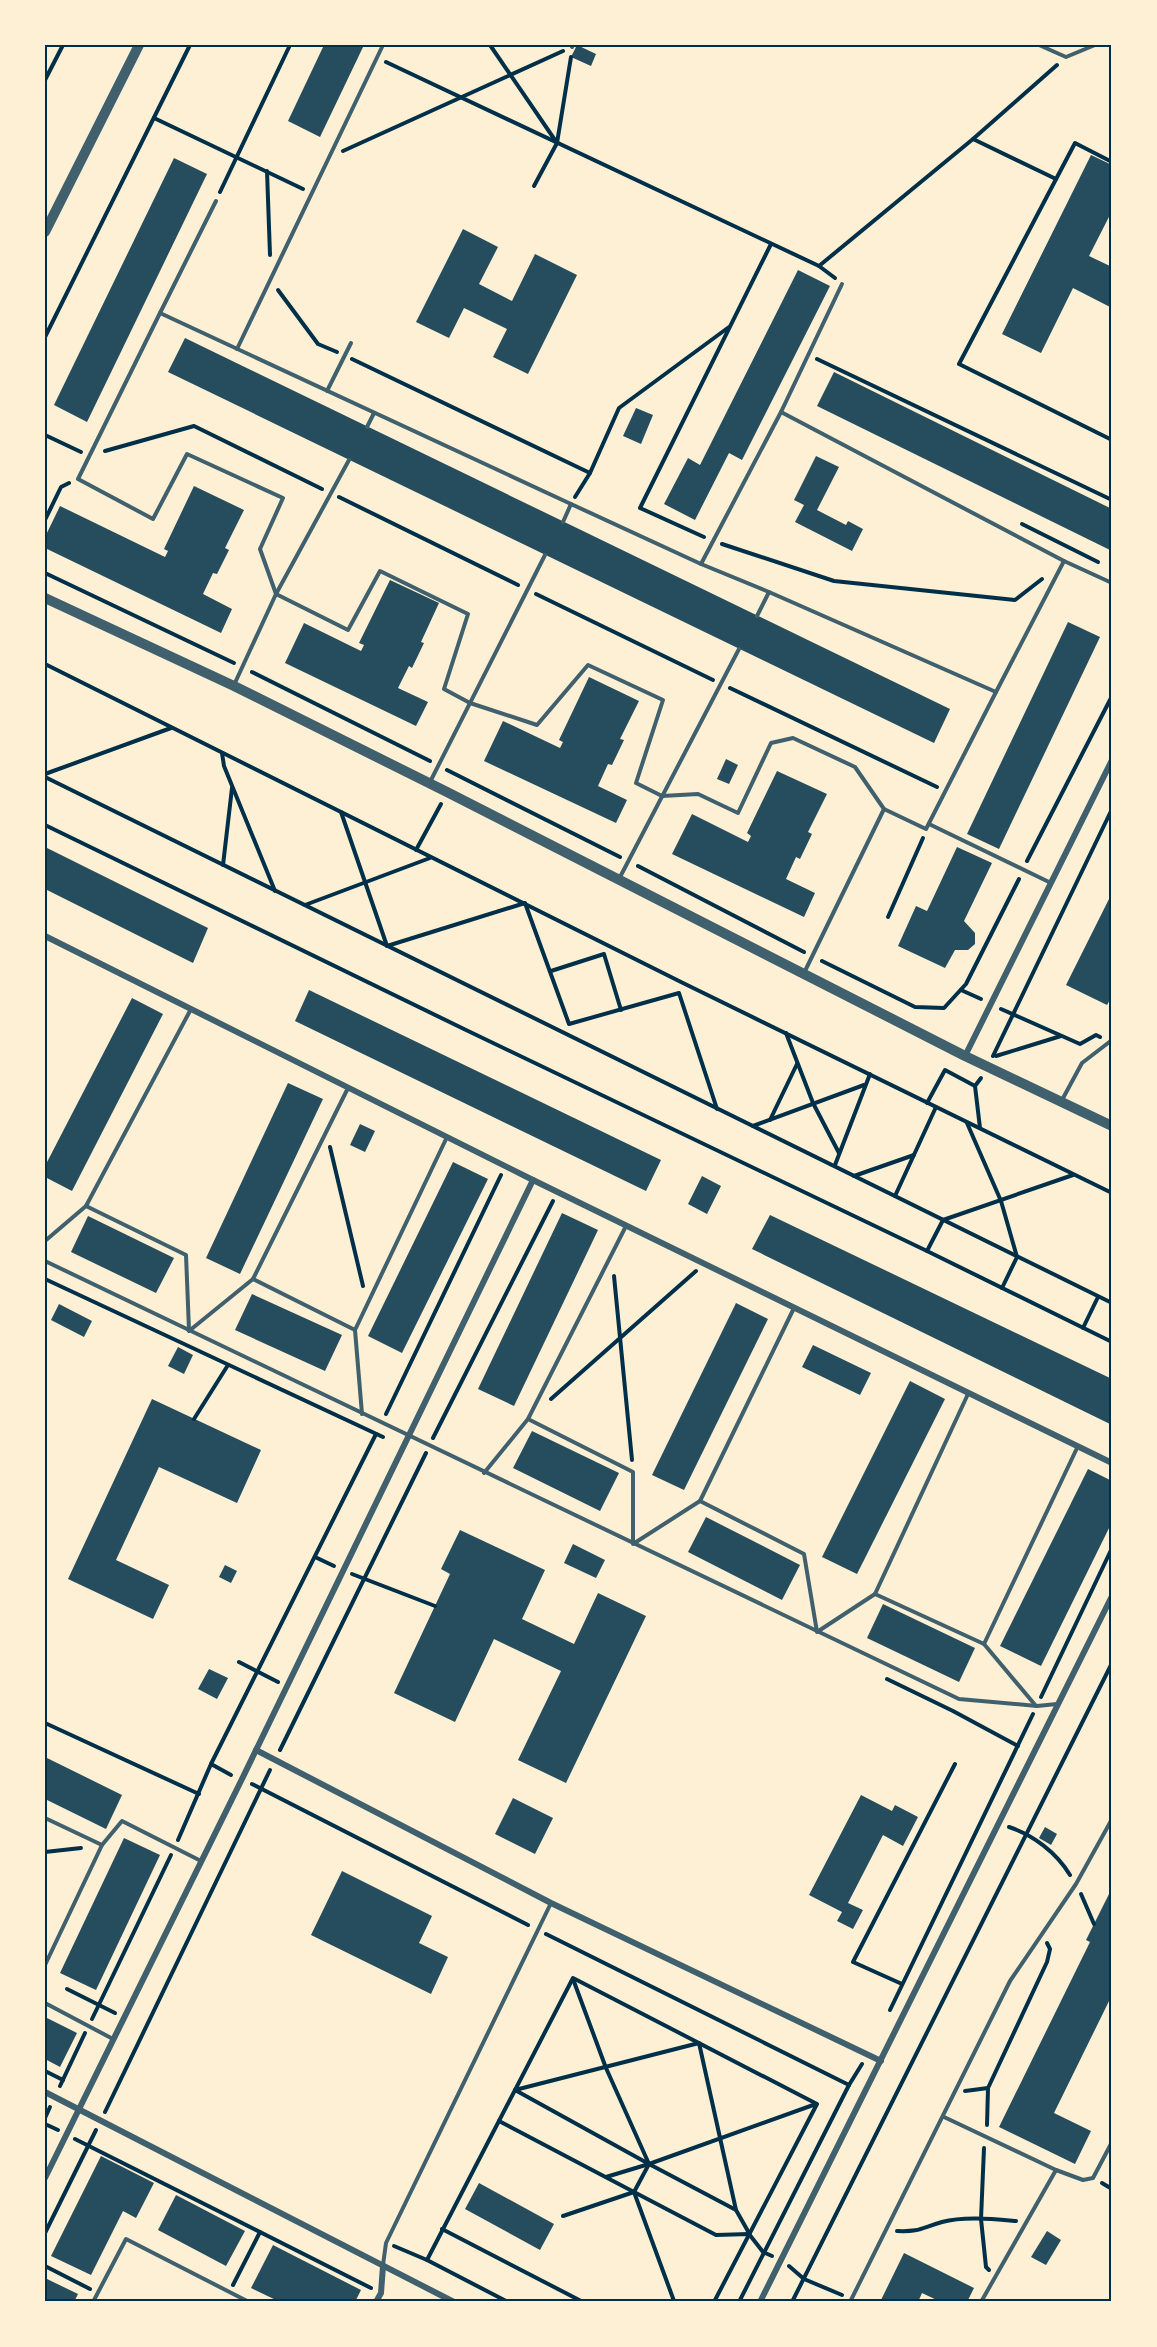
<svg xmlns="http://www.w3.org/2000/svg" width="1157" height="2347" font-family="Ubuntu,sans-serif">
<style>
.building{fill:#264d5e}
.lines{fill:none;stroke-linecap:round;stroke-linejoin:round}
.path{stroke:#003049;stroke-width:4}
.service{stroke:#3f606c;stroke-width:4}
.minor{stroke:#3f606c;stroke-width:6}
.tertiary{stroke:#3f606c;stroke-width:10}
.neatline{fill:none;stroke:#003049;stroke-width:2}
</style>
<rect width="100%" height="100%" fill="#fdf0d5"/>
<!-- building -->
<g class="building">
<polygon points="324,45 364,45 320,137 288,121"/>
<polygon points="577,45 596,54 591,66 571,57"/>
<polygon points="1091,155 1112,165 1112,211 1089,256 1112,267 1112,308 1073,288 1041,353 1002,334"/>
<polygon points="174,158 207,174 87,422 54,405"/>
<polygon points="463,229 498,247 479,284 512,301 535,254 577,275 528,374 493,357 507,329 464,308 449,338 416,322"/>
<polygon points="798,270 830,286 742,460 729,453 695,520 664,504 688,458 700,465"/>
<polygon points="185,338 950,709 934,743 168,372"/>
<polygon points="834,372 1112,509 1112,551 817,406"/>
<polygon points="636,408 653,415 641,444 623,436"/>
<polygon points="816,456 839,467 817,510 846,525 848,521 863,529 852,551 795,522 804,505 794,500"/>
<polygon points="194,486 244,510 225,548 229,550 217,574 213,573 203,594 232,609 221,633 45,548 45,537 60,506 165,557 168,551 164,549"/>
<polygon points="390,580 439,603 421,642 424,643 412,668 409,666 398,688 428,702 416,726 285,663 304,623 361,651 364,645 359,643"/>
<polygon points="1068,622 1100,637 999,849 967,834"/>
<polygon points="589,677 639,701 620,739 624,740 612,765 608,764 598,786 627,800 616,823 484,761 503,721 560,748 563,742 559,740"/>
<polygon points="726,759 738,765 729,784 717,779"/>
<polygon points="777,771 827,794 808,832 812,834 800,859 796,857 786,879 815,893 804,917 672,854 692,814 748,842 751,836 747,833"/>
<polygon points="45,847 208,928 193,963 45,889"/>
<polygon points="957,847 992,863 964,921 975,933 975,944 968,950 955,950 945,968 898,946 916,906 927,911"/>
<polygon points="1112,893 1112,996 1107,1005 1066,985"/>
<polygon points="309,990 661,1160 646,1191 295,1021"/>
<polygon points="132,998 163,1014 72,1191 45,1177 45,1166"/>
<polygon points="288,1083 323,1099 240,1274 206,1258"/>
<polygon points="360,1124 375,1131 365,1152 350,1145"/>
<polygon points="453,1162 488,1179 402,1353 368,1336"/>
<polygon points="702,1176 721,1186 707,1214 688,1204"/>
<polygon points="562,1213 598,1230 514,1406 478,1389"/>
<polygon points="770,1215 1112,1379 1112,1425 752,1249"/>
<polygon points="88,1216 174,1258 156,1293 71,1252"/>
<polygon points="252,1294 342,1335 325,1371 235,1330"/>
<polygon points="736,1303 768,1319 684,1490 652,1475"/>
<polygon points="59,1304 92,1321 84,1337 51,1320"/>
<polygon points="813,1345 871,1373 860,1395 802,1367"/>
<polygon points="178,1347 193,1355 184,1374 168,1366"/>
<polygon points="910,1381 945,1399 857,1574 822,1557"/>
<polygon points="152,1399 261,1450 237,1503 159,1467 116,1560 169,1585 153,1619 68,1579"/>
<polygon points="532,1431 619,1473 600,1511 513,1468"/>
<polygon points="1088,1469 1112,1481 1112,1522 1041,1666 1000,1646"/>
<polygon points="706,1517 800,1565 782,1600 688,1552"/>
<polygon points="460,1530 545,1570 522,1619 574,1644 598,1593 646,1616 566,1783 518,1760 561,1671 494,1639 455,1722 394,1693 450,1574 441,1569"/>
<polygon points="573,1544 605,1560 596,1578 564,1563"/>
<polygon points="225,1565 237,1571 231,1583 219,1577"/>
<polygon points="883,1604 975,1648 959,1682 867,1638"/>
<polygon points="209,1669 228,1678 217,1699 198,1689"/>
<polygon points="45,1757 122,1795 106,1829 45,1799"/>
<polygon points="861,1795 892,1811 895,1805 918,1817 903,1846 883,1835 848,1903 863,1910 853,1929 837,1921 842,1912 809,1895"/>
<polygon points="513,1798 553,1818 535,1854 495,1834"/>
<polygon points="1045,1827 1057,1834 1051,1845 1039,1838"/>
<polygon points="124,1838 160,1855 96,1990 60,1973"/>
<polygon points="342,1871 432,1916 419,1943 448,1957 431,1994 311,1935"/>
<polygon points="1112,1888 1112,1995 1054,2113 1091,2131 1075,2164 999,2127 1090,1942 1086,1940"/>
<polygon points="45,2017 77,2033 60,2067 45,2059"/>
<polygon points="101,2156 154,2183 136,2218 123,2211 91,2275 51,2256"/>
<polygon points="479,2183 554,2224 540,2250 465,2209"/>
<polygon points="176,2195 245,2231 226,2266 158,2230"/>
<polygon points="1047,2231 1061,2240 1046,2265 1031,2257"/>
<polygon points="273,2245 361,2290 355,2302 280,2302 251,2288"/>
<polygon points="904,2253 974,2288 967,2302 941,2302 922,2293 918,2302 880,2302"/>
<polygon points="45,2278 78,2294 74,2302 45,2302"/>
</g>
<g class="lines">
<!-- path -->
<g class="path">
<polyline points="490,45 557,143"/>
<polyline points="386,62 819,266 973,139 1057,65"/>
<polyline points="45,80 63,45"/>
<polyline points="154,118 303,189"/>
<polyline points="973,139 1056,179"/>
<polyline points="343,151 563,51"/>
<polyline points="1112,162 1075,143 959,364 1112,440"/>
<polyline points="267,171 270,255"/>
<polyline points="534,186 557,143 571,57"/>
<polyline points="220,192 290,45"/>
<polyline points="819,266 835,278"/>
<polyline points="278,290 318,344 337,352"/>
<polyline points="45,337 190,45"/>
<polyline points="352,359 590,473"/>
<polyline points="817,359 1112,500"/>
<polyline points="45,435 81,452"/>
<polyline points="105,451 194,426 322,489"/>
<polyline points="339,497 518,585"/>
<polyline points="575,497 590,473 619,408 729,327"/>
<polyline points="45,520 61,487 69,483"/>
<polyline points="1022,524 1098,562"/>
<polyline points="704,537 640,508 771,244"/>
<polyline points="722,544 834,581 1015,600 1042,579"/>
<polyline points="45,573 234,663"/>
<polyline points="536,594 713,680"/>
<polyline points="45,664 683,983 1112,1193"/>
<polyline points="252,672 430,761"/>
<polyline points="730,688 937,787"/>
<polyline points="222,753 224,766 275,891"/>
<polyline points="447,770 620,857"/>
<polyline points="45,774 171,728"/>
<polyline points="45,777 1112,1303"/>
<polyline points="341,812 387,946 525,903 569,1024 679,993 717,1109"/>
<polyline points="45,825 466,1030 927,1251 1112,1342"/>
<polyline points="416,850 441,804"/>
<polyline points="1027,861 1112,696"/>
<polyline points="223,865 232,788"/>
<polyline points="638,866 804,952"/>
<polyline points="305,905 430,858"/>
<polyline points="888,917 923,838"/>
<polyline points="822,961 915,1007 944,1008 966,984 1019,879"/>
<polyline points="551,971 604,954 621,1010"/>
<polyline points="961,990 981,999"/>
<polyline points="1001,1009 1080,1044 1096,1035 1100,1037"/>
<polyline points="786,1033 813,1103 839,1153"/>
<polyline points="993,1056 1112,809"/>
<polyline points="996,1056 1061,1036"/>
<polyline points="927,1103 945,1070 975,1086"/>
<polyline points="770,1120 797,1064"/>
<polyline points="967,1123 1001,1201 1017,1257 1002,1288"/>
<polyline points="753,1126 864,1085"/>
<polyline points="980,1128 975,1086 981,1078"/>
<polyline points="330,1147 363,1286"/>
<polyline points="835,1165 870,1074"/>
<polyline points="854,1176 914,1155"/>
<polyline points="895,1196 936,1107"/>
<polyline points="927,1251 943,1220 1073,1175"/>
<polyline points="614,1276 632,1460"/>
<polyline points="45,1279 383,1437"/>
<polyline points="1083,1328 1098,1297"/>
<polyline points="551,1399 696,1271"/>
<polyline points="386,1414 501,1175"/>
<polyline points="194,1419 228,1365"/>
<polyline points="433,1438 553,1201"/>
<polyline points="315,1557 334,1566"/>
<polyline points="352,1574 435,1606"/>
<polyline points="239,1662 278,1682"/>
<polyline points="887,1679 953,1711 1018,1746"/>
<polyline points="1041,1697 1112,1548"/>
<polyline points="45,1723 199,1794"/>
<polyline points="280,1750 426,1453"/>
<polyline points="211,1764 231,1775"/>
<polyline points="252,1784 528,1925"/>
<path d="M1009,1827C1033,1835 1056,1852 1070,1875"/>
<polyline points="178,1840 211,1764 376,1434"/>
<polyline points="45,1852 81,1848"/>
<polyline points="1081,1894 1094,1924"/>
<polyline points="546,1934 849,2085"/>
<polyline points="573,1979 606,2068 649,2164 606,2177"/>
<polyline points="902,1984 853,1962 955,1764"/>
<polyline points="67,1989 115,2013"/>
<polyline points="890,2010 1033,1714"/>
<polyline points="92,2019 171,1855"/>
<polyline points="45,2071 63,2080"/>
<polyline points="60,2086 85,2033"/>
<polyline points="965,2091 988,2088"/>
<polyline points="105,2112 270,1770"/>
<polyline points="45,2118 50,2107"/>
<polyline points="499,2121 634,2192 674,2301"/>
<polyline points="45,2124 58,2130"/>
<polyline points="987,2125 988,2088 1047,1962 1050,1949 1047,1943"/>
<polyline points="75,2139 371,2288"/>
<polyline points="984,2148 981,2219 986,2267 989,2270"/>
<polyline points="1102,2183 1112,2189"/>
<polyline points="634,2192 649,2164 736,2210"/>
<polyline points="563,2216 634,2192 716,2235 749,2234 763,2252 772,2256"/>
<polyline points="442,2229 583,2302"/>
<path d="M897,2231C920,2232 921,2228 942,2222C964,2216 993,2219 1016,2221"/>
<polyline points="45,2233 96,2130"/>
<polyline points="749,2233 736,2210 699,2043 515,2090 649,2164 816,2104"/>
<polyline points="394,2246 427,2260"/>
<polyline points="45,2266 90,2289"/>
<polyline points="789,2266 804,2279 842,2295"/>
<polyline points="233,2285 260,2232"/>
<polyline points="508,2302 427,2260 573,1978 817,2104 714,2302"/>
<polyline points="739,2302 849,2085 862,2064"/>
<polyline points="792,2302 1112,1663"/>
</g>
<!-- service -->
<g class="service">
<polyline points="1039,45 1066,57 1095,45"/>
<polyline points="572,47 573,45"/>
<polyline points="160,313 216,201"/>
<polyline points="237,349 383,45"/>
<polyline points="327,391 351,343"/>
<polyline points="781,412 842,284"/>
<polyline points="367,427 374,413"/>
<polyline points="349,460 276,594 348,630 380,571 468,614 444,689 470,703 537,725 588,665 663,700 636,783 662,796 698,794 738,813 771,743 793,738 855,767 884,809 926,829 996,692"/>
<polyline points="563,522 571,504 701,564 769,592 757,616"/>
<polyline points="701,564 781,412 1064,561 1112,583"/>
<polyline points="769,592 996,692 1064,561"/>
<polyline points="234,685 276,594 260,549 283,498 187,454 153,519 78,479 160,313 571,504"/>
<polyline points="430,782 545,555"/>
<polyline points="929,824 1051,883"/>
<polyline points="619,879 739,649"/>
<polyline points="804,973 884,809"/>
<polyline points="1062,1100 1082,1063 1112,1040"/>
<polyline points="86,1206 186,1255 189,1330"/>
<polyline points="45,1241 86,1206 191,1009"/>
<polyline points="45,1261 959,1699 1037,1706 1057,1704"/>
<polyline points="253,1279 355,1330 362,1414"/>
<polyline points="355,1330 447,1137"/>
<polyline points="189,1331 253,1279 348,1088"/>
<polyline points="528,1419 626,1226"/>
<polyline points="484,1473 528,1419 633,1472 633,1544 700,1501 804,1554 817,1632 875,1594 984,1644"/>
<polyline points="700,1501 794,1308"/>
<polyline points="875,1594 968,1394"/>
<polyline points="1036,1706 984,1644 1078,1446"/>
<polyline points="45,1818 102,1845 122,1821 201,1861"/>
<polyline points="45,1965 102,1845"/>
<polyline points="45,2003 113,2039"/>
<polyline points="944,2117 1056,2170 1083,2180 1093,2178 1112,2142"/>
<polyline points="383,2265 386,2243 551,1903"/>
<polyline points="93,2302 126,2239 249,2302"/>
<polyline points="850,2302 1010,1981 1076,1884 1112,1819"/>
<polyline points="981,2302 1056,2170"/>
</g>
<!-- minor -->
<g class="minor">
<polyline points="45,936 533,1180 1112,1463"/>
<polyline points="965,1056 1112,760"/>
<polyline points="256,1750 551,1903 881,2061"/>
<polyline points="45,2092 454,2302"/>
<polyline points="45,2178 241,1781 533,1180"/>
<polyline points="376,2302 381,2293 383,2266"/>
<polyline points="760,2302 1112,1596"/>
</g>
<!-- tertiary -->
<g class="tertiary">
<polyline points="45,232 139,45"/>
<polyline points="45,598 234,686 447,792 965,1056 1112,1126"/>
</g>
</g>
<!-- border -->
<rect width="1157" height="2347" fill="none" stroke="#fdf0d5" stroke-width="93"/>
<rect x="46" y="46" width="1064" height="2254" class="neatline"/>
</svg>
